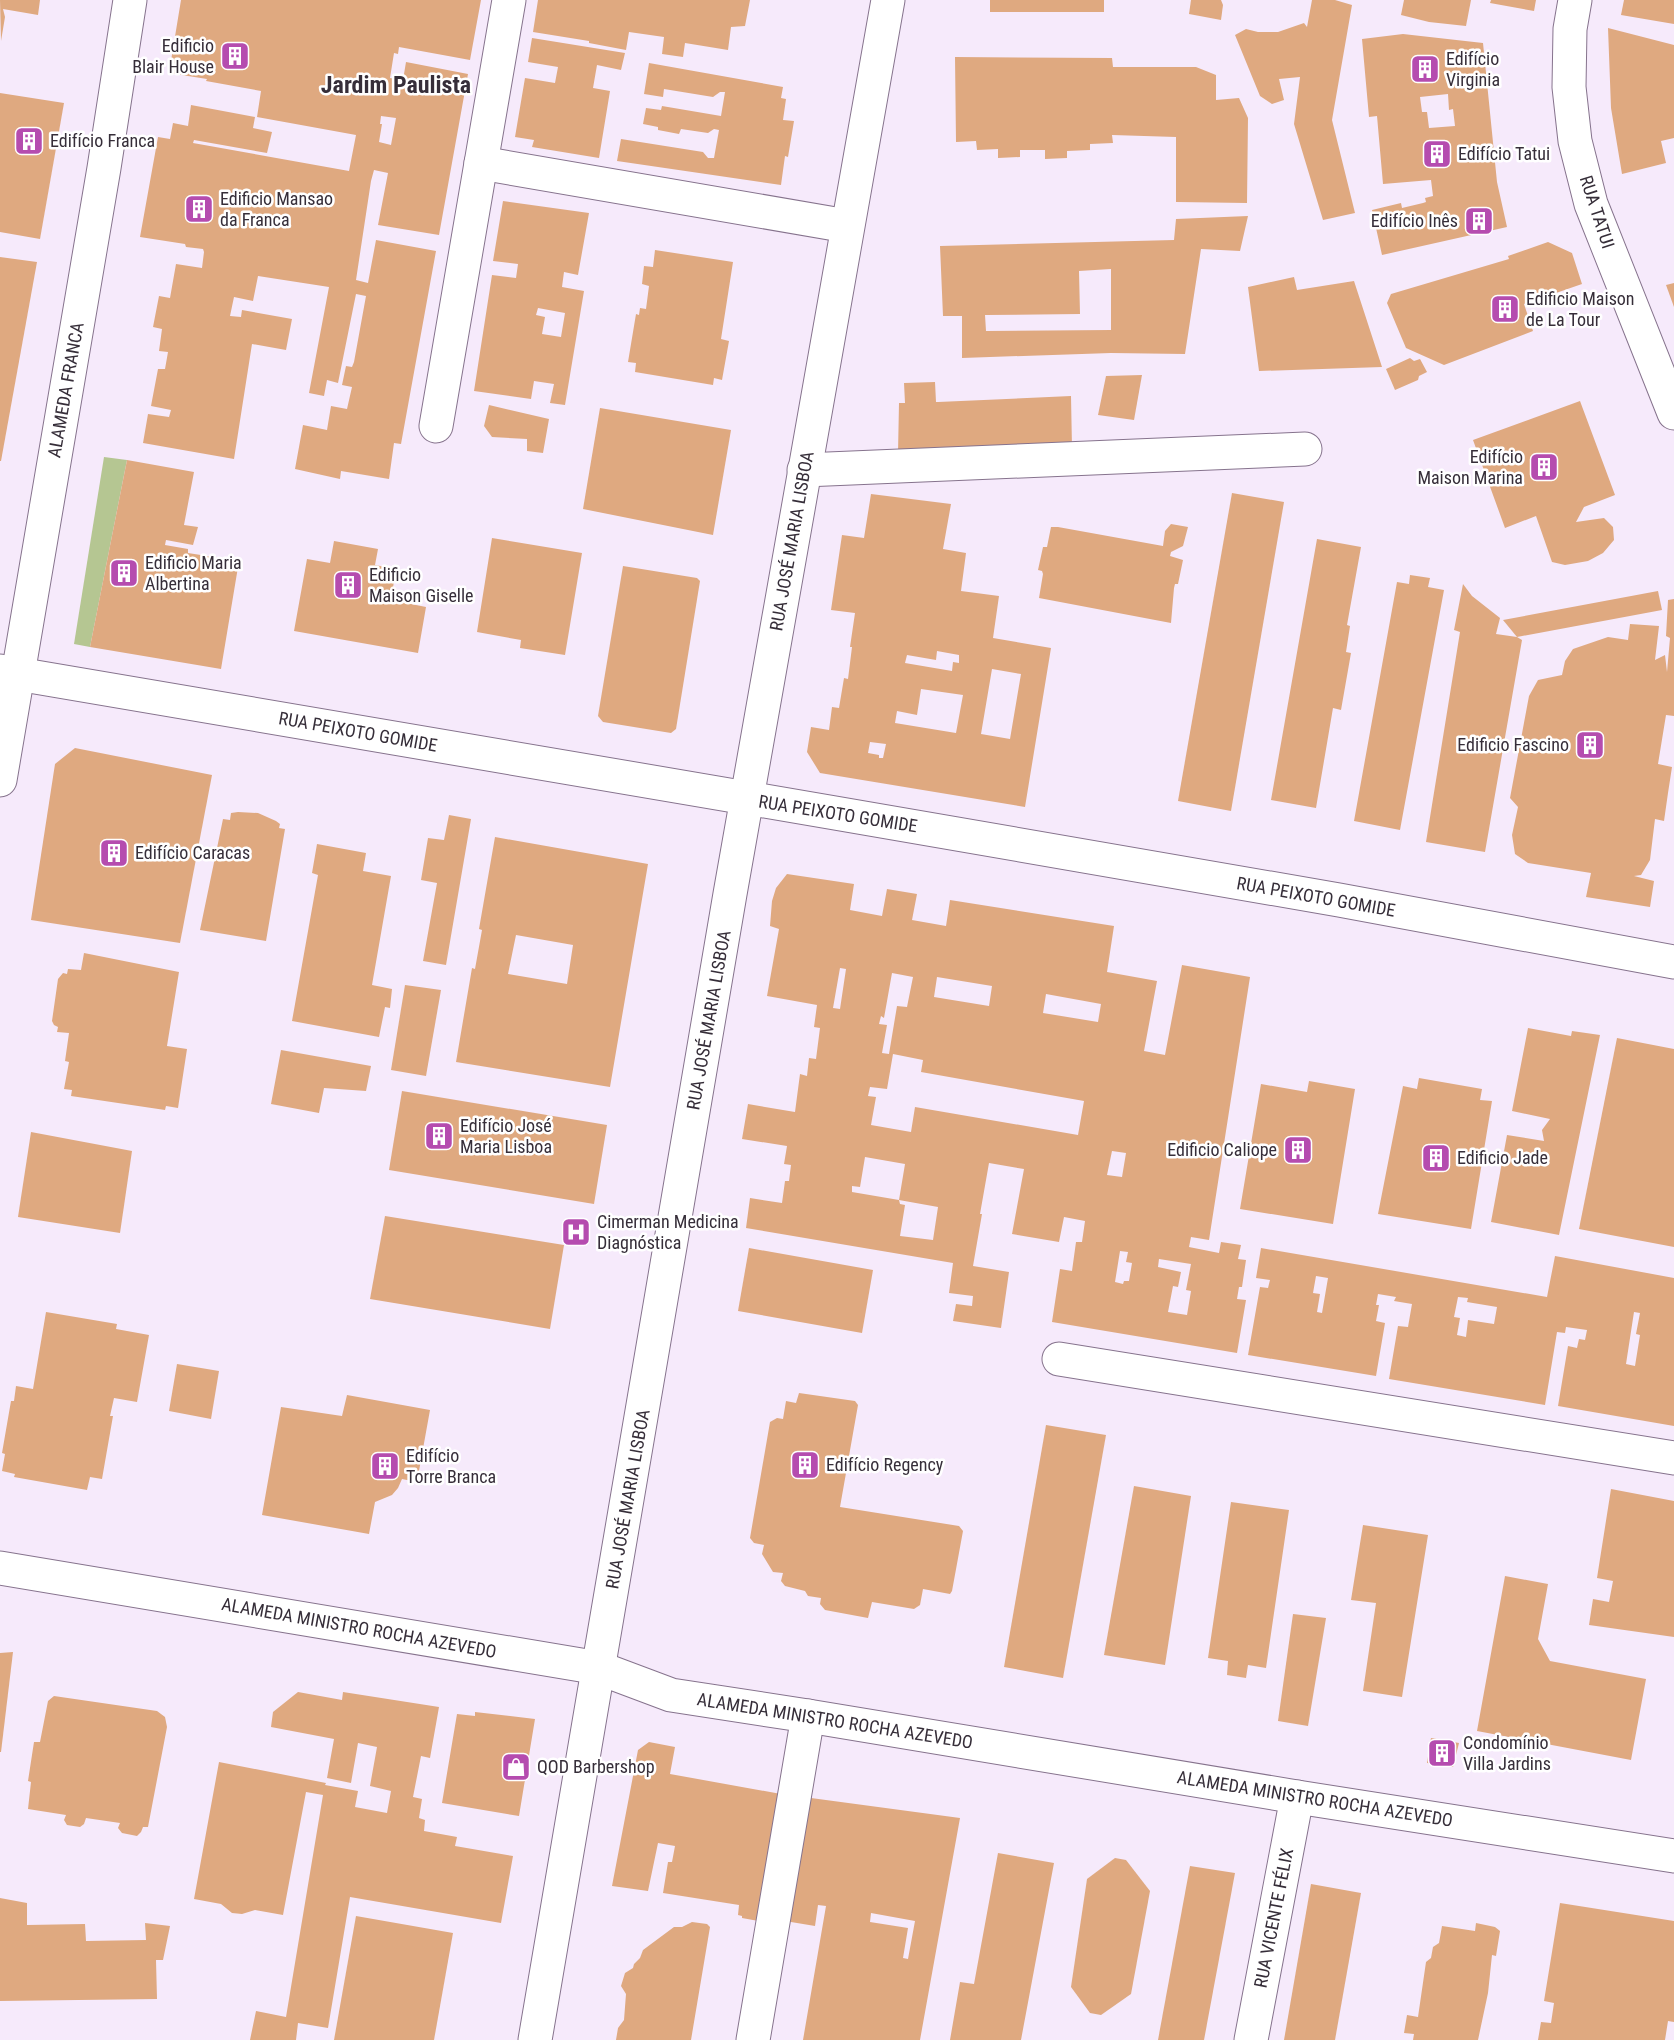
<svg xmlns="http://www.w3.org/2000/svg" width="1674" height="2040" font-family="'Roboto Condensed',sans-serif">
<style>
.green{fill:#b5c692}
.building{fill:#dfa980;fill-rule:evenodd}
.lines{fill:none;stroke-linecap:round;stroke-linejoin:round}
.minor-casing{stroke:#86738d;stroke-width:35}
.minor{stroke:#fff;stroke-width:33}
.labels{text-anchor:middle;stroke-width:5;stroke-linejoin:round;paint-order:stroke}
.poi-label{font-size:18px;fill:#362e39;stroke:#fff;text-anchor:start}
.street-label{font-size:18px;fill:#362e39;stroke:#fff}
.district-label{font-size:24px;font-weight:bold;fill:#362e39;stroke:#fff}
</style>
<rect width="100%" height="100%" fill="#f6eafb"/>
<!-- green -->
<polygon class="green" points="104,457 127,460 90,647 74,644"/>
<!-- building -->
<g class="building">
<polygon points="0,0 40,0 38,15 3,9 5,17 1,41"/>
<path d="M181,0H481L470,60L399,47L398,54L394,53L390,78L403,80L406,62L468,74L439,235L378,225L388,173L374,170L371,181L356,280L368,283L376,240L436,251L401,444L394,443L389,479L341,471L340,479L295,469L303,425L327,430L331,406L347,409L352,387L342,385L346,366L352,367L354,362L366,296L356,294L338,383L327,380L324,396L309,393L329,287L258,276L253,301L234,297L230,316L241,317L242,310L292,319L286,350L252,344L234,459L143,443L148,414L169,417L171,410L151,406L158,369H165L168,352L159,351L162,329L153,327L159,296L170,298L176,264L202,268L204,252L203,249L186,247L185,244L140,237L158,137L170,139L173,123L188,126L191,105L255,117L253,128L272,132L267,153L194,140L193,143L349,171L356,135L257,117L261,91L206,81L207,79L169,73ZM381,116L396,118L391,145L379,142L382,124H380Z"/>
<polygon points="538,0 750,0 745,26 731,27 728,50 685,43 683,57 662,54 664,37 629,32 626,50 589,43 589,41 533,32"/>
<rect x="990" y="0" width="114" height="12"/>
<polygon points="1191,0 1221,0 1223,5 1221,20 1189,14"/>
<polygon points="1312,0 1335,0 1352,5 1332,120 1355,213 1323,220 1294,124 1300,77 1279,79 1284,100 1272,104 1260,96 1235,35 1246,29 1258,32 1278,32 1304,23 1307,27"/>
<polygon points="1404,0 1471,0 1466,26 1429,22 1401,15"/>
<polygon points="1491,0 1536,0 1534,11 1490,3"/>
<polygon points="1624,0 1674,0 1674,24 1621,15"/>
<polygon points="1608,28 1674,45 1674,138 1661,141 1666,163 1622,174 1611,108"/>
<path d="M1403,34L1483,43L1497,182L1507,227L1382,255L1372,210L1401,203L1402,208L1423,203L1426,202L1425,198L1433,196L1431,180L1383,184L1377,116L1369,117L1362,39ZM1448,94L1449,110L1453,109L1455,126L1429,128L1427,112H1422L1420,97Z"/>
<polygon points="532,38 625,53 621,70 597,65 593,88 610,91 599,158 532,147 534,140 515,137 525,78 555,83 558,67 528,62"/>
<polygon points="955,57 1112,58 1113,67 1196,67 1216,75 1216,100 1239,98 1248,118 1247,203 1176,202 1176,137 1112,135 1113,143 1090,144 1090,150 1067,151 1067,158 1045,159 1045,150 1020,150 1020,157 998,158 998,149 977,150 976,141 956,142"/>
<polygon points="649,63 783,87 781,98 786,99 783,120 794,121 788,157 785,156 781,185 617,161 621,139 703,152 708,158 714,158 719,130 714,129 708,133 681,129 679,134 658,130 658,127 643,124 646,108 661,110 662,106 721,116 725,92 720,92 713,97 664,89 663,97 644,94"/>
<polygon points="0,93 64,103 40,239 0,232"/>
<path d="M503,201L589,213L578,275L564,272L562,287L584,291L565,405L550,403L554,384L534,381L531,399L474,391L492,275L516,278L518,264L493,261ZM538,308L565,313L561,337L542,334L545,317L536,315Z"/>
<path d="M1248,216L1240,251L1201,249L1185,354L1111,353L962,358V316H943L940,246L1174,240L1176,219ZM1111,269V330L986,331L985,315L1080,314L1079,271Z"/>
<polygon points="1548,242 1572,253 1582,284 1524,304 1533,331 1444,365 1406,348 1387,303 1391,294 1509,259 1508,256"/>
<polygon points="655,250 733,262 721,339 729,341 722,380 714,378 713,385 635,372 636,363 628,362 636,314 639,315 640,308 646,309 649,286 642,284 644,266 653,267"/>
<polygon points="0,257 37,262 1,461 0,461"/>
<polygon points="1294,277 1297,290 1354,281 1382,367 1259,371 1248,287"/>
<polygon points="1674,283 1674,307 1666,285"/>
<polygon points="1410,358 1414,361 1420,359 1427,372 1419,376 1418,380 1395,390 1386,369"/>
<polygon points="1142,375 1134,420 1098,415 1106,376"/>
<polygon points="935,382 936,402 938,402 1071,396 1072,448 898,453 899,403 905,403 904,383"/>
<polygon points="1580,401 1615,495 1584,507 1576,522 1604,518 1613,527 1614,540 1603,553 1588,561 1565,565 1552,562 1536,516 1505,528 1473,440"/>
<polygon points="489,405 549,419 543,453 527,451 527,439 492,437 484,426"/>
<polygon points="600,408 731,430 713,535 583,509"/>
<polygon points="127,460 194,472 184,525 198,527 193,545 166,540 165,545 188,549 188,553 239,561 221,669 90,647"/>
<polygon points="1232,493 1284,502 1231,811 1178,801"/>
<path d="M871,494L951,504L943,549L966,553L961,591L999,596L993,638L1051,648L1025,807L820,773L807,752L811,727L829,730L832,707L839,708L844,678L848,679L852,647H850L855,613L831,610L842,535L864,538ZM937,651L959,655V663L953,662L952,671L905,663L907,655L936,660ZM992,669L1021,674L1010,739L981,734ZM921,689L963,695L956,733L895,723L897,711L917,715ZM870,742L886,744L883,758H879V755L868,753Z"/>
<polygon points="1171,524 1188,527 1183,546 1171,552 1170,556 1183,560 1178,584 1175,584 1174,588 1171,623 1039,598 1043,574 1042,571 1038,570 1043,547 1047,547 1051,527 1058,527 1163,546 1165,531"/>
<polygon points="492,538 582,553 565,655 520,648 521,640 477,632"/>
<polygon points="1317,539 1361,547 1347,625 1350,626 1346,652 1351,653 1341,710 1333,708 1316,808 1271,800"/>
<polygon points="334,541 378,549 375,565 396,569 391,600 426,607 418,653 294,631 307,559 330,563"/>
<polygon points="623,566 697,578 700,581 676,729 671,733 603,722 598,716"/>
<polygon points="1410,575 1430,578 1428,587 1444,590 1400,830 1354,821 1397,582 1409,584"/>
<polygon points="1463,584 1472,596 1500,618 1496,634 1517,637 1522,640 1485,852 1426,842 1460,632 1454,630"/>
<polygon points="1658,591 1662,610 1517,637 1503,620"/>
<polygon points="1674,599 1674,716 1666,715 1658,764 1672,767 1668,793 1664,821 1655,819 1650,860 1641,875 1634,876 1654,881 1650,907 1586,897 1591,873 1528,863 1515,854 1512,835 1518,807 1510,798 1529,696 1538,680 1562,675 1565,661 1573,649 1608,637 1628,640 1630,624 1659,626 1655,660 1665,655 1667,672 1670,638 1666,636 1668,600"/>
<polygon points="75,748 212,775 180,943 31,920 55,764"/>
<polygon points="238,812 258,813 276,821 280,824 279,828 285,829 266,941 200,930 223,819 230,820 231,813"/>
<polygon points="449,815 471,819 446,965 423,961 437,883 421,880 428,838 444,840"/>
<path d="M495,837L648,864L610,1087L456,1062L472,968L475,969L482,930L479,929ZM516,935L573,945L567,984L508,974Z"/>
<polygon points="317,844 366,853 363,871 391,876 372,985 392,989 390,1008 385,1007 379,1037 292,1021 318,875 312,873"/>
<path d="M787,874L854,884L850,910L882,916L887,889L917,894L912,920L946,926L950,900L1114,926L1107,972L1157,981L1144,1051L1165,1055L1182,965L1250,977L1209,1240L1191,1237L1189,1247L1219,1253L1221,1242L1241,1245L1238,1259L1246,1260L1242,1287H1239L1237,1299L1246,1300L1237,1353L1052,1322L1060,1269L1072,1271L1076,1242H1082L1085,1221L1064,1217L1059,1242L1012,1234L1024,1169L989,1163L980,1214H982L973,1266L1009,1272L1001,1328L953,1321L956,1304L972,1306L973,1296L949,1293L953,1263L746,1228L750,1198L782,1203L785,1181H789L791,1165L784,1164L787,1146L742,1139L748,1104L795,1112L800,1074L807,1076L809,1058L816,1059L820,1028L814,1027L817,1005L767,996L779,929L770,926L772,901L776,888ZM840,968L846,969L840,1009L833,1008ZM892,973L913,977L907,1007L897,1006L889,1054L882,1053L887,1025L879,1024L881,1016L884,1018ZM937,977L992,986L989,1006L934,997ZM1046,994L1101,1004L1098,1022L1043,1013ZM893,1054L923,1060L921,1072L1084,1101L1078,1135L915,1107L911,1132L871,1125L876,1097L868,1096L870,1087L887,1089ZM1112,1151L1126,1153L1122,1177L1107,1175ZM865,1157L905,1164L899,1200L938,1207L933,1240L900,1236L905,1205L900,1204L899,1200L852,1192V1186L860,1187ZM1120,1251L1128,1252L1126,1262L1132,1263L1129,1281H1124L1123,1284L1115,1282ZM1159,1259L1191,1264L1186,1290L1191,1291L1187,1315L1168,1312L1173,1286L1178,1287L1181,1272L1158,1267Z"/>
<polygon points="84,953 179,972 167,1046 187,1049 178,1108 166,1106 165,1110 71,1096 72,1090 64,1089 69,1062 65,1061 69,1033 57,1032 58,1027 54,1025 52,1021 58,979 63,973 67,974 68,969 81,970"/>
<polygon points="405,985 441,990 426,1076 391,1070"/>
<polygon points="1528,1028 1571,1036 1572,1031 1600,1035 1559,1235 1491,1222 1507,1135 1544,1141 1542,1130 1550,1119 1512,1111"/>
<polygon points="1617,1038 1674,1049 1674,1247 1579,1229"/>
<polygon points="281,1050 371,1066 366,1091 324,1088 319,1113 271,1104"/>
<polygon points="1419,1078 1482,1089 1480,1100 1492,1101 1471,1229 1378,1214 1403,1086 1417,1089"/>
<polygon points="1309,1081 1355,1089 1333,1224 1240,1209 1261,1084 1307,1092"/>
<polygon points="402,1091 607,1125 594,1204 389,1170"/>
<polygon points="31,1132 132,1151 120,1233 18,1217"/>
<polygon points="385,1216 564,1245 550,1329 370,1299"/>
<polygon points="749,1248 873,1270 862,1333 738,1311"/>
<path d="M1261,1248L1547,1297L1555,1256L1674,1278V1426L1558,1406L1568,1346L1577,1348L1579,1339L1585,1340L1587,1330L1566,1327L1565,1333L1557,1332L1545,1405L1389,1379L1398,1326L1408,1327L1412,1304L1394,1301L1396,1297L1378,1294L1376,1305H1379L1376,1321L1385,1323L1376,1376L1248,1355L1260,1287L1268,1288L1270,1280L1256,1278ZM1316,1276L1328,1278L1322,1313L1317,1312L1320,1294L1313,1293ZM1458,1297L1468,1298L1467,1302L1497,1307L1494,1324L1468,1320L1466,1337L1457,1335L1460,1318L1454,1317ZM1634,1312L1640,1313L1636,1334L1640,1335L1635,1366L1626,1364Z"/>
<polygon points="46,1312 117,1324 116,1329 149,1335 137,1402 114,1398 110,1416 113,1416 102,1479 90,1477 87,1490 14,1477 15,1474 2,1471 5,1454 2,1453 11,1401 14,1401 16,1386 33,1389"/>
<polygon points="177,1364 219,1371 211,1419 169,1411"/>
<polygon points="799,1393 855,1401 858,1405 840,1507 959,1526 963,1531 952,1591 950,1594 923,1589 920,1605 914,1609 872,1602 868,1618 825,1610 820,1604 821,1598 808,1596 805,1591 785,1586 781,1581 783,1573 773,1572 762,1554 764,1545 754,1543 750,1538 770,1422 777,1418 783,1419 786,1401 796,1403"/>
<polygon points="347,1395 430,1410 417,1482 402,1479 398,1488 392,1495 375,1502 369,1534 262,1515 281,1407 342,1416"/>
<polygon points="1046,1425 1106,1435 1063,1678 1004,1667"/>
<polygon points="1134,1486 1191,1496 1165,1665 1104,1655"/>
<polygon points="1611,1489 1674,1501 1674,1637 1589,1625 1593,1599 1609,1602 1613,1581 1597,1578"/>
<polygon points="1231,1502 1289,1510 1266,1668 1248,1665 1246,1678 1227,1675 1228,1661 1208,1658"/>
<polygon points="1363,1525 1428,1535 1402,1697 1363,1691 1376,1603 1351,1600"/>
<polygon points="1505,1576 1548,1584 1538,1639 1550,1661 1646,1679 1631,1760 1477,1731"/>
<polygon points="1293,1614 1326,1618 1308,1726 1278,1721"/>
<polygon points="13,1652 1,1752 0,1752 0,1653"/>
<polygon points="298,1692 342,1700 343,1692 439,1707 430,1758 421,1756 413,1797 422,1799 419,1818 425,1820 424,1831 457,1837 455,1846 513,1856 501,1923 350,1897 328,2028 298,2023 296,2040 250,2040 256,2011 286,2017 323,1795 306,1792 283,1915 255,1910 242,1914 232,1913 221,1904 194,1899 219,1762 326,1783 325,1785 358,1791 355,1807 387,1813 391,1791 370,1786 377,1747 358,1743 351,1783 327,1778 334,1739 271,1727 273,1712"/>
<polygon points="54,1696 157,1711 165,1717 167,1727 148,1827 143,1827 141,1832 137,1836 122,1833 118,1828 120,1823 86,1818 84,1824 80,1827 67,1825 64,1820 66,1815 28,1809 31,1782 28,1781 34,1742 40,1742 48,1701"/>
<polygon points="475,1712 535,1719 519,1816 442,1803 457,1714 475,1716"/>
<polygon points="1431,1738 1459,1743 1453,1767 1427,1763"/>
<polygon points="649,1742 675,1747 670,1774 781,1794 764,1922 742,1918 742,1916 738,1915 739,1905 663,1893 668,1862 672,1862 675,1846 658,1843 648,1891 612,1886 638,1750"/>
<path d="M811,1798L960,1818L920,2040H803L826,1906L818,1905L815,1926L785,1921L797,1878ZM871,1913L915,1921L908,1959L903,1958L908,1928L870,1922Z"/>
<polygon points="998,1853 1054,1863 1021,2040 950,2040 960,1982 974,1984"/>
<polygon points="1115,1858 1126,1860 1150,1891 1131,1994 1101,2015 1090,2013 1071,1987 1087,1879"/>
<polygon points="1190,1866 1235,1873 1204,2040 1158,2040"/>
<polygon points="1311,1884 1361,1893 1335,2040 1284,2040"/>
<polygon points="0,1898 27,1903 27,1925 85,1924 86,1941 146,1940 145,1923 170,1926 163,1960 156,1960 157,1999 0,2001"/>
<polygon points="1560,1903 1674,1921 1674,2022 1668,2021 1665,2040 1538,2040 1541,2022 1551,2023 1554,2003 1544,2001"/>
<polygon points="356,1916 453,1933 434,2040 334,2040"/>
<polygon points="692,1922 707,1924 710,1927 691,2040 616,2040 618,2028 624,2020 626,1994 621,1986 625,1973 633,1968 634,1964 640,1958 643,1950 674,1927 682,1927"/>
<polygon points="1476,1923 1495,1927 1500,1931 1496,1956 1492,1955 1488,1993 1478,2040 1413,2040 1414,2034 1404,2033 1407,2015 1418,2017 1426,1962 1431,1958 1433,1947 1439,1943 1442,1926 1475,1931"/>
</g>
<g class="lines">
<!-- minor casing -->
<g class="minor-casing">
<g id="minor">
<polyline points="1575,0 1570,29 1569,87 1575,141 1591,204 1674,413"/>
<polyline points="481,163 847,226"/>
<polyline points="436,426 509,0"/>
<polyline points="804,470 1305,449"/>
<polyline points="0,671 835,813 1339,900 1674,962"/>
<polyline points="0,780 104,168 130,0"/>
<polyline points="1059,1359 1674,1458"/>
<polyline points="0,1568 599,1668 671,1695 808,1716 1297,1797 1674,1856"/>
<polyline points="535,2040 730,894 888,0"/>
<polyline points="753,2040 808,1716"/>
<polyline points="1251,2040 1297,1797"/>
</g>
</g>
<!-- minor -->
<use href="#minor" class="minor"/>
</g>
<!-- icons -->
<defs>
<g id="building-square" transform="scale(1.5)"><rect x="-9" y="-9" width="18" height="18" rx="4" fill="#b54caf" stroke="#fff"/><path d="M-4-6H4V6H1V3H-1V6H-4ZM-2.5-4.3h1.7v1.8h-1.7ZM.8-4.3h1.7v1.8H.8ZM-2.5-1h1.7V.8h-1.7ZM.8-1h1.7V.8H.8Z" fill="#fff"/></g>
<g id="hospital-square" transform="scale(1.5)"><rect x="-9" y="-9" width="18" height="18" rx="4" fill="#b54caf" stroke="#fff"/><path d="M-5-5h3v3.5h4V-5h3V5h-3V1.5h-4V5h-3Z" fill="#fff"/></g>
<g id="shop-square" transform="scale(1.5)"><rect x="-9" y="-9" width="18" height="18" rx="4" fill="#b54caf" stroke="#fff"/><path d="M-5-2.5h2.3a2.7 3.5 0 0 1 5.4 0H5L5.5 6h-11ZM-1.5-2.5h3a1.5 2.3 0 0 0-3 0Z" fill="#fff"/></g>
</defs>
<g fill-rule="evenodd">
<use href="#building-square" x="235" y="56"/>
<use href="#building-square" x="1425" y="69"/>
<use href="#building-square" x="29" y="141"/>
<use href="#building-square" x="1437" y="154"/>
<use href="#building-square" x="199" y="209"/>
<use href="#building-square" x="1479" y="221"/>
<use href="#building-square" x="1505" y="309"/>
<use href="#building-square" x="1544" y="467"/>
<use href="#building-square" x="124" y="573"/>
<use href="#building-square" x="348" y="585"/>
<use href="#building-square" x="1590" y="745"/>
<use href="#building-square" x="114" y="853"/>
<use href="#building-square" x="439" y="1136"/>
<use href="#building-square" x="1298" y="1150"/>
<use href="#building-square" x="1436" y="1158"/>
<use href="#hospital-square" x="576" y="1232"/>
<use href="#building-square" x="805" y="1465"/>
<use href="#building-square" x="385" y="1466"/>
<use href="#building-square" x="1442" y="1753"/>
<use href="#shop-square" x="516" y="1767"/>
</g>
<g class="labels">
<!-- poi labels -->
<g class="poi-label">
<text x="214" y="52" text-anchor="end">Edificio<tspan x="214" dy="21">Blair House</tspan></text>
<text x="1446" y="65">Edifício<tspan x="1446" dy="21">Virginia</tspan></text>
<text x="50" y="147">Edifício Franca</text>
<text x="1458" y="160">Edifício Tatui</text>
<text x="220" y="205">Edificio Mansao<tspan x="220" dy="21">da Franca</tspan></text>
<text x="1458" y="227" text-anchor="end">Edifício Inês</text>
<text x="1526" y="305">Edificio Maison<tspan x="1526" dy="21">de La Tour</tspan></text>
<text x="1523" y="463" text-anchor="end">Edifício<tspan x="1523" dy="21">Maison Marina</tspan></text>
<text x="145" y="569">Edificio Maria<tspan x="145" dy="21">Albertina</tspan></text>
<text x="369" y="581">Edificio<tspan x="369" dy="21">Maison Giselle</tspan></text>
<text x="1569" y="751" text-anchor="end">Edificio Fascino</text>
<text x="135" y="859">Edifício Caracas</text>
<text x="460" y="1132">Edifício José<tspan x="460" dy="21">Maria Lisboa</tspan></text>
<text x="1277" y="1156" text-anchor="end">Edificio Caliope</text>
<text x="1457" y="1164">Edificio Jade</text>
<text x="597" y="1228">Cimerman Medicina<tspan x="597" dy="21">Diagnóstica</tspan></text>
<text x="406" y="1462">Edifício<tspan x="406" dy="21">Torre Branca</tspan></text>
<text x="826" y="1471">Edifício Regency</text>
<text x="1463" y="1749">Condomínio<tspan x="1463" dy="21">Villa Jardins</tspan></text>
<text x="537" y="1773">QOD Barbershop</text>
</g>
<!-- street labels -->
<g class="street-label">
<text transform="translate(1597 212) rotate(72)" y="6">RUA TATUI</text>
<text transform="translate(66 390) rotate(-80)" y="6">ALAMEDA FRANCA</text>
<text transform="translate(792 541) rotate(-80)" y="6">RUA JOSÉ MARIA LISBOA</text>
<text transform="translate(358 732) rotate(10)" y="6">RUA PEIXOTO GOMIDE</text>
<text transform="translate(838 814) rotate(9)" y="6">RUA PEIXOTO GOMIDE</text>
<text transform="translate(1316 897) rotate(10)" y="6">RUA PEIXOTO GOMIDE</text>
<text transform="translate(709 1020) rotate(-80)" y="6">RUA JOSÉ MARIA LISBOA</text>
<text transform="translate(628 1499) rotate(-80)" y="6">RUA JOSÉ MARIA LISBOA</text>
<text transform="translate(359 1628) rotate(10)" y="6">ALAMEDA MINISTRO ROCHA AZEVEDO</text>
<text transform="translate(835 1721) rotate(9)" y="6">ALAMEDA MINISTRO ROCHA AZEVEDO</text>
<text transform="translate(1315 1799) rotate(9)" y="6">ALAMEDA MINISTRO ROCHA AZEVEDO</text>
<text transform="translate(1274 1918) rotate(-79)" y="6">RUA VICENTE FÉLIX</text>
</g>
<!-- district labels -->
<g class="district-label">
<text x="396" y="93">Jardim Paulista</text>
</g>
</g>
</svg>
